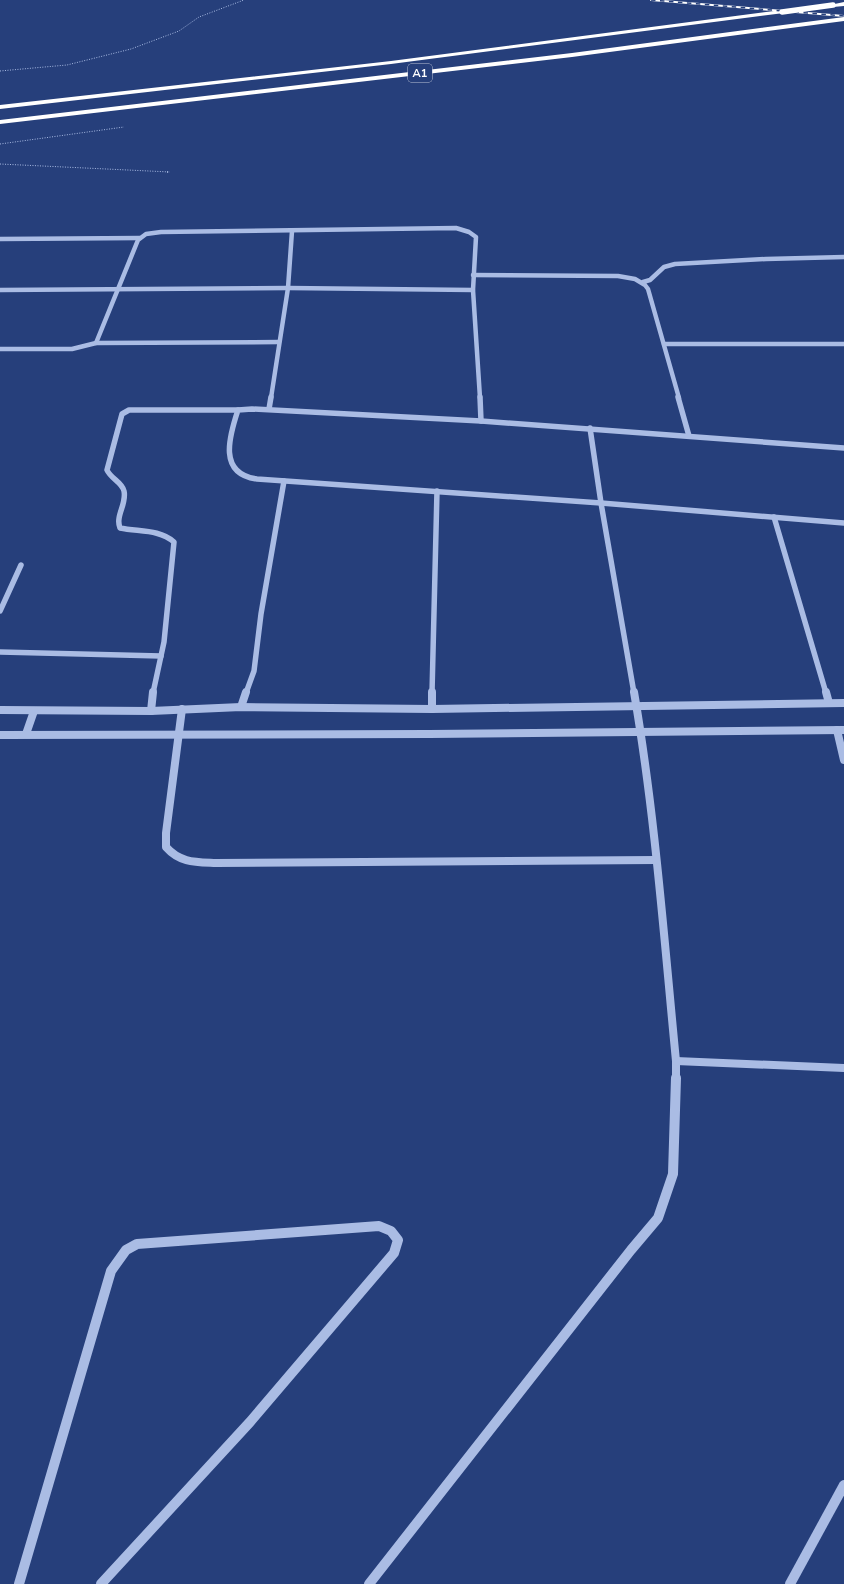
<svg xmlns="http://www.w3.org/2000/svg" width="844" height="1584" font-family="'Nunito Sans',sans-serif">
<style>
.lines{fill:none;stroke-linecap:round;stroke-linejoin:round}
.path-far1{stroke:#aabce4;stroke-width:1;stroke-dasharray:1 1.5;stroke-linecap:butt}
.path{stroke:#aabce4;stroke-width:1.5;stroke-dasharray:1 2;stroke-linecap:butt}
.minor-far3{stroke:#aabce4;stroke-width:4.5}
.minor-far2{stroke:#aabce4;stroke-width:5.5}
.minor-far1{stroke:#aabce4;stroke-width:8}
.minor{stroke:#aabce4;stroke-width:10}
.highway{fill:#fff;fill-rule:evenodd}
.rail-casing{stroke:#fff;stroke-width:2}
.rail{stroke:#263f7b;stroke-width:1.5;stroke-dasharray:4.5;stroke-linecap:butt}
.highway-bridge{stroke:#fff;stroke-width:5.5}
.labels{text-anchor:middle;stroke-width:4;stroke-linejoin:round;paint-order:stroke}
.shield{fill:#263f7b;stroke:#bec5d7;stroke-width:1}
.shield-label{font-size:11px;font-weight:bold;fill:#fff}
</style>
<rect width="100%" height="100%" fill="#263f7b"/>
<g class="lines">
<!-- path-far1 -->
<g class="path-far1">
<polyline points="0,71 67,65 131,49 179,31 199,17 244,0"/>
<polyline points="0,144 124,127"/>
<polyline points="0,164 170,172"/>
</g>
<!-- path -->
<polyline class="path" points="167,172 170,172"/>
<!-- minor-far3 -->
<g class="minor-far3">
<polyline points="0,239 140,238"/>
<polyline points="473,275 618,276 635,279 645,285 648,289 679,398"/>
<polyline points="643,282 650,280 664,267 675,264 766,259 844,257"/>
<polyline points="0,290 288,288 473,290"/>
<polyline points="96,343 138,240 146,234 161,232 456,228 469,232 476,237 473,290 480,398"/>
<polyline points="664,344 844,344"/>
<polyline points="0,349 72,349 96,343 279,342"/>
<polyline points="271,398 288,288 292,231"/>
</g>
<!-- minor-far2 -->
<g class="minor-far2">
<polyline points="480,397 481,421"/>
<polyline points="678,397 689,436"/>
<polyline points="269,409 271,397"/>
<polyline points="590,428 601,503 634,693"/>
<path d="M844,448L481,421L252,409L238,410C229,437 218,474 257,479L601,503L844,523"/>
<polyline points="774,517 826,693"/>
<polyline points="0,611 21,565"/>
<polyline points="0,652 161,656"/>
<path d="M153,693L164,642L174,542C159,529 139,532 120,528C115,516 127,504 124,491C122,482 111,479 107,470L122,414L129,410H238"/>
<polyline points="246,693 254,671 261,614 284,481"/>
<polyline points="432,693 437,491"/>
</g>
<!-- minor-far1 -->
<g class="minor-far1">
<path d="M634,692C655,814 664,938 676,1061V1079"/>
<polyline points="826,692 829,703"/>
<polyline points="241,707 246,692"/>
<path d="M182,709L166,833V847C180,863 196,862 216,863L656,860"/>
<polyline points="432,709 432,692"/>
<polyline points="0,710 151,711 241,707 432,709 844,703"/>
<polyline points="151,711 153,692"/>
<polyline points="837,730 844,760"/>
<polyline points="26,734 34,711"/>
<polyline points="0,735 429,734 844,730"/>
<polyline points="676,1061 844,1068"/>
</g>
<!-- minor -->
<g class="minor">
<polyline points="19,1584 111,1271 126,1250 137,1244 379,1226 391,1231 398,1240 394,1253 250,1422 101,1584"/>
<polyline points="369,1584 631,1250 658,1218 673,1174 676,1078"/>
<polyline points="790,1584 844,1485"/>
</g>
<!-- highway -->
<g class="highway">
<polygon points="844,2 844,6 833,7 830,5"/>
<polygon points="782,10 785,12 784,13 391,64 0,109 0,105 391,61"/>
<polygon points="844,17 844,21 572,57 0,124 0,120 572,53"/>
</g>
<!-- rail casing -->
<g class="rail-casing">
<polyline id="rail" points="651,0 844,16"/>
</g>
<!-- rail -->
<use href="#rail" class="rail"/>
<!-- highway-bridge -->
<polyline class="highway-bridge" points="782,12 833,5"/>
</g>
<g class="labels">
<!-- shield labels -->
<rect class="shield" x="408" y="64" width="24" height="18" rx="3"/>
<g class="shield-label">
<text x="420" y="77">A1</text>
</g>
</g>
</svg>
